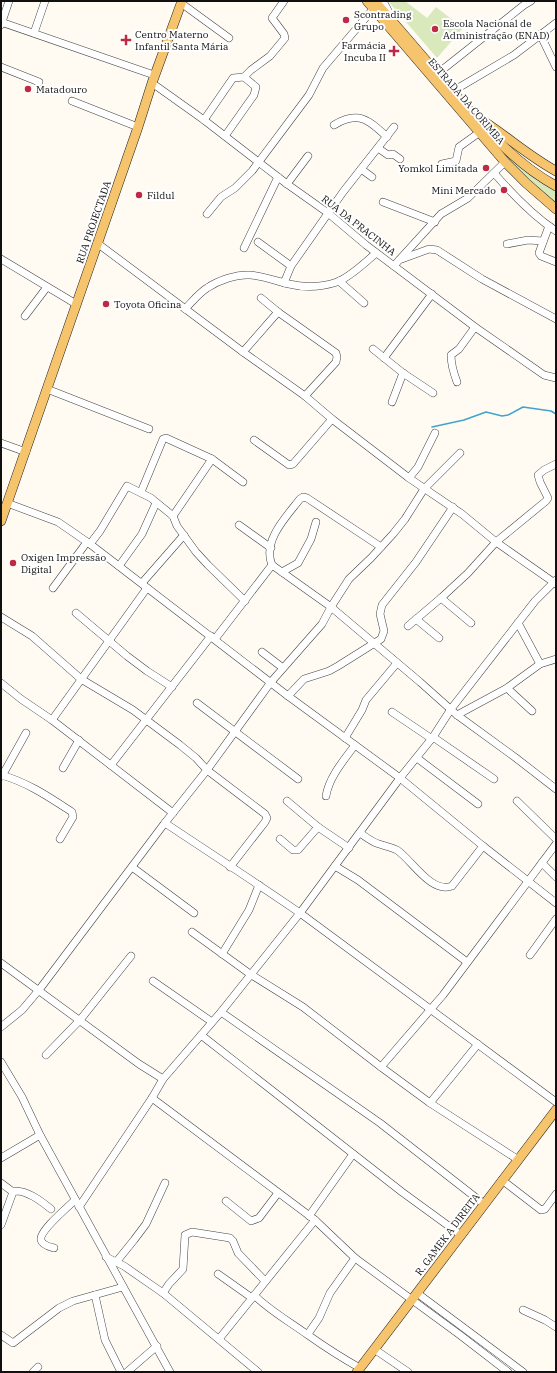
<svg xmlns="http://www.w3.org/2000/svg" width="557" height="1373" font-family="'IBM Plex Serif',serif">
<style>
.green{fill:#d9e9bc}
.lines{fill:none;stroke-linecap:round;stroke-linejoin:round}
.stream{stroke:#41a4ca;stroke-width:1.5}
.minor-casing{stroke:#434343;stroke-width:8}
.major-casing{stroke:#212121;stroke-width:10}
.minor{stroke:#fff;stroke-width:7}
.major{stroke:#f5c46d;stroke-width:9}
.poi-dot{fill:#be2a43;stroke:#fff;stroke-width:1.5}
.labels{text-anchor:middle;stroke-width:4;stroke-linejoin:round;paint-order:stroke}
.poi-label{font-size:10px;fill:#101010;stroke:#fff;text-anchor:start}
.street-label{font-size:10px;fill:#101010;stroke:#fff}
</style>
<rect width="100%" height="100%" fill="#fffbf3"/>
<!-- green -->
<g class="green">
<polygon points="388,1 405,1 427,18 436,7 463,28 437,58"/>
<polygon points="477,126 556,190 556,203 525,176"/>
</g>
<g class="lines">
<!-- stream -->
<polyline class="stream" points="432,427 464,420 486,412 502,416 508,415 523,407 551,411 556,414"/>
<!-- minor casing -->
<g class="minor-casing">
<g id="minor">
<polyline points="383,1 392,18"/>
<polyline points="181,3 229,38"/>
<polyline points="1,22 154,75"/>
<polyline points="1,25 9,1"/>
<polyline points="34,33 45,1"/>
<polyline points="540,34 556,67"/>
<polyline points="1,67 39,82"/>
<polyline points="437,74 524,5 531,1"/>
<polyline points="244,77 251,70 270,56 285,38 284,34 272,18 284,1"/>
<polyline points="152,83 204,120 287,184 328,213 366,245 475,327 544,375 556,378"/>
<polyline points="453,91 514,55 556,23"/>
<polyline points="72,101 138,127"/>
<polyline points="204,120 233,78 244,77 256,87 254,95 225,136"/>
<path d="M334,125C358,110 369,120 387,137"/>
<polyline points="378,148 388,155 393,154 400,159"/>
<polyline points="442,164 456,161 459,147 480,132"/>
<polyline points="361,169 372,177"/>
<path d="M494,173C513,195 532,215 556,231"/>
<polyline points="287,184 308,156"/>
<polyline points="383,202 435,222"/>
<polyline points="207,214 221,197 235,188 252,171 309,95 323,68 374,8"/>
<polyline points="549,226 539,253 541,256 556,262"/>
<polyline points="258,242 291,266"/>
<polyline points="97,243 243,352 305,396 332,419 409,478 462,514 496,542 556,584"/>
<polyline points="507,244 528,240 543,241"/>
<polyline points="244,248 278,177"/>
<polyline points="1,259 76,304"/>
<polyline points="400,259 441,214 468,198 505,162"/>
<polyline points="394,266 399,260 429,249 437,250 482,279 556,319"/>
<polyline points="339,281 364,303"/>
<polyline points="284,283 291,266 343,192 394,127"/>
<polyline points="261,298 278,312 336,353 337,357 336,362 305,396"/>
<path d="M185,309C192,302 199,293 207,288C219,280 237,274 250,275C264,276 276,281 289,284C305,288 322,287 337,282C350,277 366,262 376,253"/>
<polyline points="25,316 47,287"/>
<polyline points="373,349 403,373 433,393"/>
<polyline points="243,352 278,312"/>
<polyline points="384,358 432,294"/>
<path d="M457,382C454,374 451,363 451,355L459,349L475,327"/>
<polyline points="47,389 149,429"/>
<polyline points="392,402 403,373"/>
<polyline points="254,440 289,465 293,464 332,419"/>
<polyline points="1,443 26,452"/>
<polyline points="409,478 418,467 435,433"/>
<polyline points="141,492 163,439 166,438 212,459 243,482"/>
<polyline points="7,503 58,522 90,544 288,696 400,778 483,846 556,903"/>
<polyline points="173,516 212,459"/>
<polyline points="239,525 271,548"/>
<polyline points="90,544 100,531 127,486 151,498 173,516 177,526 196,552 208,565 245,601"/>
<path d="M381,547L307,498L303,497L300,499C286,517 262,541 272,565L331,607L420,682L457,715L516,758L556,789"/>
<polyline points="119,566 142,534 156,503"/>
<polyline points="282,572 298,563 311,539 316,522"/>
<polyline points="142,583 184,535"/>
<polyline points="53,588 87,542"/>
<polyline points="441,598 471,623"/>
<polyline points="76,613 127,656 147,671 172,687"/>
<polyline points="1,617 32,636 81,679 133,710 180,745 196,758 207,770 265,814 267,818 265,822 230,867"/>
<polyline points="416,619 439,638"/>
<polyline points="518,623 540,664"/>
<polyline points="408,626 441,598 468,573 496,542 546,501 548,498 540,482 538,475 544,470 556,464"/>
<polyline points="215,639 272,565"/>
<polyline points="262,652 283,668"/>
<polyline points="1,683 21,699 52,720 173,813"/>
<polyline points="507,688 532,711"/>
<polyline points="288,696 304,679 329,671 338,666 381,639 384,631 380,614 382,605 416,562 453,507"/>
<polyline points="197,703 298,779"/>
<polyline points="392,712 432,739"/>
<polyline points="457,715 507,688 540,664 556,659"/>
<polyline points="52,720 147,588"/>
<polyline points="433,737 494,779"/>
<polyline points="345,738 362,710 366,700 397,663"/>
<polyline points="417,758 478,804"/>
<polyline points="111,765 211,636"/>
<polyline points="63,768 79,740"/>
<path d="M1,775C27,782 49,797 72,812L73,817L60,839"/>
<polyline points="2,776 26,733"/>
<path d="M326,796C329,777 344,760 355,745"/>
<polyline points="287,801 318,827 349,848"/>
<polyline points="517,801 556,839"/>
<path d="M165,823C210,853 255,882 300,913L556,1102"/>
<path d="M360,833C366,837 372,842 379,844C385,846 391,847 397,850C412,860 431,894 452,886L483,846"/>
<polyline points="280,839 293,850 298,850 318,827"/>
<polyline points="542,863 556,877"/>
<polyline points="335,866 358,880 467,962"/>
<polyline points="132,867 194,913"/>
<polyline points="192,932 250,974 303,1007 381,1067 430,1103 517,1159"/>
<polyline points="222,954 249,910 259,885"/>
<polyline points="530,955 556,919"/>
<polyline points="1,963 139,1064 163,1079"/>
<polyline points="153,981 212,1022"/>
<polyline points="221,1012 380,1123 484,1204"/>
<polyline points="1,1027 22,1010 39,990 164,824 207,770 271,682 322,624 331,607 349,579 371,558 393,534 405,519 424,489 460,453"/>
<polyline points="201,1035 402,1192 461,1235"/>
<polyline points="46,1055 80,1020 131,956"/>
<polyline points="1,1062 22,1097 40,1135 170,1372"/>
<polyline points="381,1067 443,995 556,844"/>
<polyline points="152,1098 315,1220 355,1258 460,1335 508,1372"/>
<polyline points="430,1103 478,1044"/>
<polyline points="1,1158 40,1135"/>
<polyline points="502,1180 541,1210 545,1209 556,1194"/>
<polyline points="1,1183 13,1192"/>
<polyline points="226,1201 251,1221 259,1218 278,1193"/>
<polyline points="79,1207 152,1098 163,1079 221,1012 300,913 400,778 433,737 451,709 535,601 556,580"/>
<polyline points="309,1216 353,1154"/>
<path d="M1,1225L13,1192L14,1191C27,1190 41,1201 51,1209"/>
<path d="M54,1248C50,1247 42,1245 41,1240C39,1231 68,1207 75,1200"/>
<polyline points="106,1257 124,1266 163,1293 258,1372"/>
<polyline points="117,1261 134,1240 146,1224 165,1183"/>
<polyline points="218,1274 252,1298"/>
<polyline points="163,1293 169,1284 183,1269 185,1235 192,1232 230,1238 233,1241 238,1253 265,1281"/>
<polyline points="417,1293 523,1372"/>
<polyline points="95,1295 105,1340 121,1372"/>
<path d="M254,1295C270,1311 290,1322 308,1335C325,1347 342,1358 360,1368"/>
<polyline points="523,1310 545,1320 556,1327"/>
<polyline points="308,1334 319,1318 330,1293 355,1258"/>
<polyline points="1,1335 13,1343 59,1308 73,1301 123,1287"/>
<polyline points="219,1339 315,1220"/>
<polyline points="374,1349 408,1372"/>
<polyline points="33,1372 38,1367"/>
<polyline points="127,1372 157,1346"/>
</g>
</g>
<!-- major casing -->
<g class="major-casing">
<g id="major">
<polyline points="367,1 505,162 526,183 556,209"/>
<path d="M377,4C403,33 427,62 453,92C484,127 514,163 556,186"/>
<path d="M483,121C508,137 530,157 556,171"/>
<polyline points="1,521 138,127 152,83 182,1"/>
<polyline points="357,1372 556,1110"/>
</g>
</g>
<!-- minor -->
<use href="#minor" class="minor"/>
<!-- major -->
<use href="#major" class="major"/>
</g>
<!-- markers -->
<g class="poi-dot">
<circle cx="346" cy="20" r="4"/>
<circle cx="435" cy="29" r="4"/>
<path d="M124 34h4v4h4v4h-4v4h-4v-4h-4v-4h4z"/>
<path d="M392 45h4v4h4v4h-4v4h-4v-4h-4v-4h4z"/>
<circle cx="28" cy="89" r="4"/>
<circle cx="486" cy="168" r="4"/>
<circle cx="504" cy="190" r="4"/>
<circle cx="139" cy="195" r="4"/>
<circle cx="106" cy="304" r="4"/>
<circle cx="13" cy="563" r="4"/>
</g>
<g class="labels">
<!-- poi labels -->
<g class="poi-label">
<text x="354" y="18">Scontrading<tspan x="354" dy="12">Grupo</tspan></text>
<text x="443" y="27">Escola Nacional de<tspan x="443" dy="12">Administração (ENAD)</tspan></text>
<text x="135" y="38">Centro Materno<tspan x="135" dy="12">Infantil Santa Mária</tspan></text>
<text x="386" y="49" text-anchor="end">Farmácia<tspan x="386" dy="12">Incuba II</tspan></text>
<text x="36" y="93">Matadouro</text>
<text x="478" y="172" text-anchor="end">Yomkol Limitada</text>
<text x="496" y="194" text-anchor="end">Mini Mercado</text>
<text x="147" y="199">Fildul</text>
<text x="114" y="308">Toyota Oficina</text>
<text x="21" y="561">Oxigen Impressão<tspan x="21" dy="12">Digital</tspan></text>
</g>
<!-- street labels -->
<g class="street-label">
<text transform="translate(467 101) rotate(49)" y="4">ESTRADA DA CORIMBA</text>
<text transform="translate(93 222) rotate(-71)" y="4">RUA PROJECTADA</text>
<text transform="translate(359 225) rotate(38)" y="4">RUA DA PRACINHA</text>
<text transform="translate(447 1234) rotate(-53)" y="4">R. GAMEK A DIREITA</text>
</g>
</g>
<!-- border -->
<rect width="557" height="1373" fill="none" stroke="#101010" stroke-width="4"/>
</svg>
